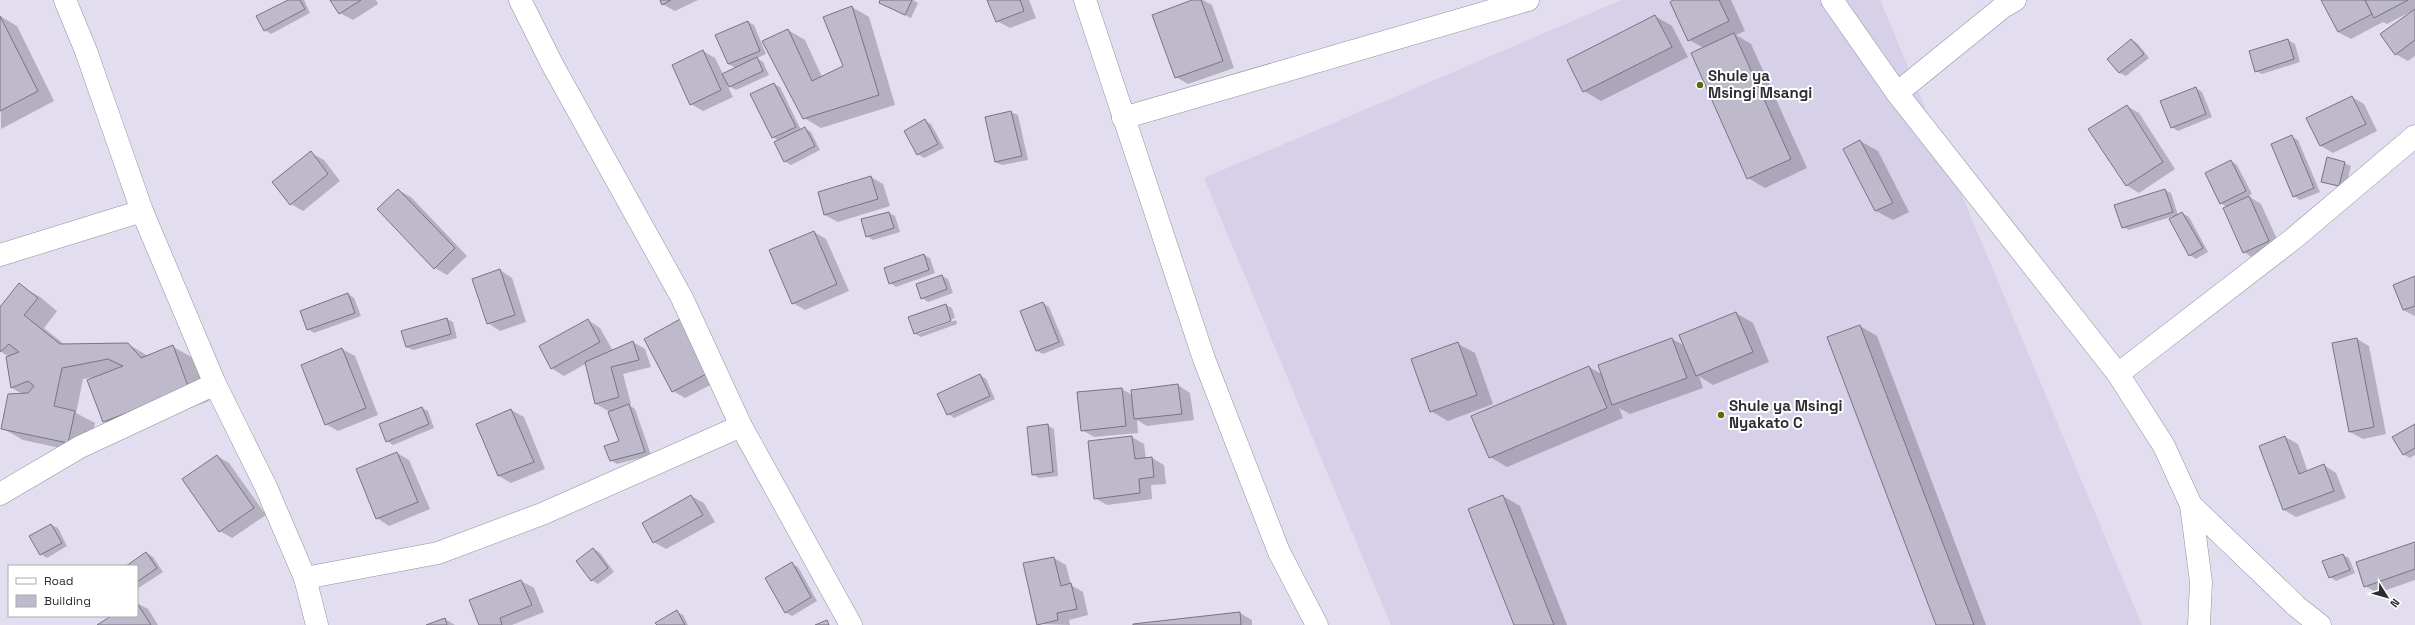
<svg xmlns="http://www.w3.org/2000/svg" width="2415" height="625" font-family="'Space Grotesk',sans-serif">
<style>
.built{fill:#d6d0e8}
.shadow{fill:#0003;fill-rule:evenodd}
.building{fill:#bebacb;stroke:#787484}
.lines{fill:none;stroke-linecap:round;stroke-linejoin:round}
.minor-casing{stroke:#938f9f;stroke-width:23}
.minor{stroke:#fff;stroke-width:22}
.poi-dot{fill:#5d680c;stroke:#fff;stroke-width:1.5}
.labels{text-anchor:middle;stroke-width:4;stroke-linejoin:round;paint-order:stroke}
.poi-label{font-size:15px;font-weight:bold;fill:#2e2c33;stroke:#fff;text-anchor:start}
</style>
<rect width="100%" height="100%" fill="#e2ddef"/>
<!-- built -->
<polygon class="built" points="1622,0 1880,0 2142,625 1391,625 1204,178"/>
<!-- shadow -->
<g class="shadow">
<polygon points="290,0 304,0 310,13 271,34 265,30"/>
<polygon points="332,0 376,0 378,4 353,20 340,13"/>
<polygon points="661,0 698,0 675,11 662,4"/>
<polygon points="882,0 913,0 918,3 911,18 880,3"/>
<polygon points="988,0 1029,0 1036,18 1010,28 997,21"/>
<polygon points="1195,0 1203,0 1212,5 1234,68 1188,84 1176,77"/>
<polygon points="1676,0 1731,0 1745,31 1736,35 1751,44 1807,168 1765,188 1748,178 1704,48 1689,40"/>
<polygon points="2322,0 2415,0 2415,56 2408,61 2395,54 2412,11 2387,24 2383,22 2351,39 2338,32"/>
<polygon points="852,7 869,17 895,105 821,128 804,118 788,30 805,40 822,77 844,67"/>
<polygon points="0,16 17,26 54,101 1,129"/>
<polygon points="1655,16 1672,26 1688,57 1601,101 1584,91"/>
<polygon points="748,22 754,25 766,54 757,58 763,62 769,75 736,90 727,85 733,97 703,111 691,104 703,51 715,58 723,74 736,68 728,64"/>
<polygon points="2132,40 2138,44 2149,58 2126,76 2120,73 2109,59"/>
<polygon points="2288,40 2295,44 2300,62 2262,74 2256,71 2250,52"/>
<polygon points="774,84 780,87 801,130 805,128 811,132 820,150 791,165 784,161 779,141 773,137"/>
<polygon points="2196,88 2202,92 2212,117 2178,131 2172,127"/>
<polygon points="2352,97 2364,104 2377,131 2333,153 2321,146 2308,119"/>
<polygon points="2127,106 2139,113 2175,169 2139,193 2126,185"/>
<polygon points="1011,112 1018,115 1028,160 1002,165 995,162 986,118"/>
<polygon points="925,121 931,124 944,148 924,158 918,154"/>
<polygon points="2292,137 2298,140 2320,192 2300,200 2294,196"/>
<polygon points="1860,141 1878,151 1909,212 1893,220 1876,211 1844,150"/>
<polygon points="311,153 324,160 340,181 303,211 291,204"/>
<polygon points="2231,161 2237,165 2252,194 2248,196 2261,204 2281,248 2256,260 2244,252 2227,207 2220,203"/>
<polygon points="2344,163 2351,166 2345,189 2322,181"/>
<polygon points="871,177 883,184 890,206 838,222 825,215"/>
<polygon points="398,190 411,197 467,256 447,275 435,268"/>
<polygon points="2165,190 2171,193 2178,215 2182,213 2189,217 2208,252 2196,259 2190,255 2174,216 2129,230 2122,227"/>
<polygon points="889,213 895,216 900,232 873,240 867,236"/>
<polygon points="814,232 826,239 849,291 805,310 793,303"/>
<polygon points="924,255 930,258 935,273 896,287 890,283"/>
<polygon points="500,270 512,278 526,322 500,331 488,323"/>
<polygon points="942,276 948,279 953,293 928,302 922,298"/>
<polygon points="2415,277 2415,316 2403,310"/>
<path d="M19,285L40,297L57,311L44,328L65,345L128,344L148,356L172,346L193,358L209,401L124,433L104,421L95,377L83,379L76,413L95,423L88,454L23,440L2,428L22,394L12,388L7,358L9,357L0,351V308ZM194,388L116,418V416Z"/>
<polygon points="348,294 354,298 361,316 314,333 308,329"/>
<polygon points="1043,303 1049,307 1065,345 1043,354 1037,351 1021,312"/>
<polygon points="946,305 952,308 955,318 918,332 918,334 956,320 957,324 921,337 914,333"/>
<polygon points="1736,313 1753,323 1769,362 1713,385 1699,376 1703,388 1630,414 1619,408 1623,418 1507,467 1490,457 1589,367 1603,375 1672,339 1685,346"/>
<polygon points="447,319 453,322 457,338 413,350 406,347"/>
<polygon points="588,320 600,328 613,351 633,342 645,349 651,367 623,374 631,404 629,405 635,409 651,455 617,464 611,460 621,442 610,412 596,404 587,363 564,376 551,368"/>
<polygon points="1860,326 1877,336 1986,625 1937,625"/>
<polygon points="645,339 724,378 685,398 673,391"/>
<polygon points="2357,339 2369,346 2386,434 2363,439 2350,432"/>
<polygon points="1458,344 1475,353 1493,404 1448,421 1431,411"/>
<polygon points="342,349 355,356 378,415 338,431 326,424"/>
<polygon points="980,375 986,379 995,399 954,418 948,414"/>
<polygon points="1178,385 1190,393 1194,420 1147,426 1137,420 1138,433 1094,437 1082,430 1122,389 1132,395"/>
<polygon points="422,408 428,411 434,428 393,445 387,441"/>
<polygon points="511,410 524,417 545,469 511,483 499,476 478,425"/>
<polygon points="1047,425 1054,429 1058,476 1039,478 1033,474"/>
<polygon points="2415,426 2415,455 2410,458 2403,454"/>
<polygon points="1132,437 1144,444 1146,459 1152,458 1164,465 1166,484 1151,485 1152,499 1107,505 1095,498"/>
<polygon points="2285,437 2298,444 2308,472 2324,465 2336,473 2346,498 2296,517 2284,510 2260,447"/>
<polygon points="397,453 409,460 430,509 389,526 377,518"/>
<polygon points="217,456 229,463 266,515 232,538 220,531"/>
<polygon points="691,496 704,503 715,522 666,549 654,542 643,523"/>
<polygon points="1503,496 1520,506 1567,625 1515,625"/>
<polygon points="51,525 58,528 67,546 47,558 41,554 31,536"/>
<polygon points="2415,543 2415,580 2378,593 2365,586"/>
<polygon points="594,549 600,553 614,572 598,584 591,580"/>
<polygon points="147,553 153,557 163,572 137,589 137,566 127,566"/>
<polygon points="2343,555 2349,558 2355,573 2336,581 2330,577"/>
<polygon points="1054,558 1066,565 1071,585 1083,592 1088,615 1069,620 1070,625 1038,624"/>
<polygon points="792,564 798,567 817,601 792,616 785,612"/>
<polygon points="521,581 534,588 544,612 512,625 480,625"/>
<polygon points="137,603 148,609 158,625 99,625 113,616 137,616"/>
<polygon points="677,612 683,615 688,625 658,625"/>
<polygon points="1240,613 1252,620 1252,625 1134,625"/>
<polygon points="445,619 455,625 429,625"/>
</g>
<!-- building -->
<g class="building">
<polygon points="288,0 300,0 305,9 264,31 256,16"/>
<polygon points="330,0 361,0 339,14"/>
<polygon points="660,0 671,0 662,5"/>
<polygon points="880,0 912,0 905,15 879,3"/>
<polygon points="987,0 1020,0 1024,11 996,22"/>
<polygon points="1192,0 1201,0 1223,61 1175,78 1152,15"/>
<polygon points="1673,0 1719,0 1729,21 1688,41 1670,2"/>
<polygon points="2321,0 2365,0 2372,14 2338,32"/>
<polygon points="2365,0 2408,0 2374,18"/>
<polygon points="852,6 879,95 803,119 762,41 788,29 812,81 843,66 823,17"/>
<polygon points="2415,9 2415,40 2395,55 2380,34"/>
<polygon points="1655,15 1672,47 1583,92 1567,60"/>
<polygon points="0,16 38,91 0,111"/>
<polygon points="748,21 760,51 728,64 715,35"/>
<polygon points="1734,33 1791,159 1747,179 1691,53"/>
<polygon points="2131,39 2144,54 2119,73 2107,59"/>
<polygon points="2288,39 2294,59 2255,72 2249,51"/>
<polygon points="703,50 721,90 690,105 672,65"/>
<polygon points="757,57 763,71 729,87 722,74"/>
<polygon points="774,83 796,127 772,138 750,94"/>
<polygon points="2196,87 2206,114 2171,128 2160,101"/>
<polygon points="2352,96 2366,124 2320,146 2306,118"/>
<polygon points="2127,105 2163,162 2126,186 2088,129"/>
<polygon points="1011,111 1022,156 995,162 985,117"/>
<polygon points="925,119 938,144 917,155 904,131"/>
<polygon points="805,127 815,146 784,162 774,142"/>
<polygon points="2292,135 2314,188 2293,197 2271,144"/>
<polygon points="1860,140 1893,203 1875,211 1843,149"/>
<polygon points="311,151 328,174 290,205 272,182"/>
<polygon points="2327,157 2345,162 2339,186 2321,182"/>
<polygon points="2231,160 2246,191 2220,204 2205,173"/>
<polygon points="871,176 878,199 824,215 818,192"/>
<polygon points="398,189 455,248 434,269 377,209"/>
<polygon points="2165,189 2173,212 2122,228 2114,205"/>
<polygon points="2249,196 2269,241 2243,253 2223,208"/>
<polygon points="889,212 894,228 866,237 861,219"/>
<polygon points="2182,212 2203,248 2189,256 2169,219"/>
<polygon points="814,231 837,284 792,304 769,250"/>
<polygon points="924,254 929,270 889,284 884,268"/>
<polygon points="500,269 515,315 487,324 472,279"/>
<polygon points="942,275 947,289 921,299 916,284"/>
<polygon points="2415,276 2415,306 2403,310 2393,285"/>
<polygon points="19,283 38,298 24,315 60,344 128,343 141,358 173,345 189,389 103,422 87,380 123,366 108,359 62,368 54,406 75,411 68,443 1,429 8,394 28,393 34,386 28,381 11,388 6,357 19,352 9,344 0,352 0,307"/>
<polygon points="348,293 355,313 307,330 300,311"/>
<polygon points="1043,302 1059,342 1036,351 1020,311"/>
<polygon points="946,304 951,321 914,334 908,317"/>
<polygon points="1736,312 1753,352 1696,376 1679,335"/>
<polygon points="684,317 712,371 672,392 644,339"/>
<polygon points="447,318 451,334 406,347 401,331"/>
<polygon points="588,319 600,342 551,369 539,346"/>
<polygon points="1860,325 1974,625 1936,625 1827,337"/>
<polygon points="1672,338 1687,378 1612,405 1598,365"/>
<polygon points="2357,338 2374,427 2349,432 2332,343"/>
<polygon points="633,341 639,360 611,367 619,397 595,404 585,362"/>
<polygon points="1458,342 1477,395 1430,412 1411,359"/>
<polygon points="342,348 366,408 325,425 301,365"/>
<polygon points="1589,366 1607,408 1489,458 1471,416"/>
<polygon points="980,374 990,396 947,415 937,394"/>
<polygon points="1178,384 1182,414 1134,419 1131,390"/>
<polygon points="1122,388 1126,426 1081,431 1077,392"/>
<polygon points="629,404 645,452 610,461 604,446 619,441 608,412"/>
<polygon points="422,407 429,424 386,442 379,424"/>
<polygon points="511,409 534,462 498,476 476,424"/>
<polygon points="1048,424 1053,472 1032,475 1027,427"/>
<polygon points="2415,424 2415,448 2403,455 2392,437"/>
<polygon points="1132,436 1135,459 1152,457 1154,477 1139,479 1140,493 1094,499 1088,441"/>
<polygon points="2285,436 2299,474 2324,464 2334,491 2283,510 2259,446"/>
<polygon points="397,452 418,502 376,519 356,469"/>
<polygon points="217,455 254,508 219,532 182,479"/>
<polygon points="691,495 703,515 653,543 642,523"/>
<polygon points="1503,495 1554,625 1514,625 1468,509"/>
<polygon points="51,524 62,543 40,555 29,536"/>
<polygon points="2415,542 2415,569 2364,587 2356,562"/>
<polygon points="593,548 608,568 591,581 576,561"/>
<polygon points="146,552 157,568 137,582 137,566 126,566"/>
<polygon points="2343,554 2350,570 2329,578 2322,561"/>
<polygon points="1054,557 1061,586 1071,583 1077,609 1057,613 1058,620 1037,625 1023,563"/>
<polygon points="792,562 811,597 785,613 765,578"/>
<polygon points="521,580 532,605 500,618 502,625 479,625 469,600"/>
<polygon points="137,603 151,625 97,625 111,616 137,616"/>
<polygon points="677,610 685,625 657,625 655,623"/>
<polygon points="1240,612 1241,625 1133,625 1133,624"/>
<polygon points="445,618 447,625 426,625"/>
<polygon points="827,620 829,625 815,625"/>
</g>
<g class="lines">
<!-- minor casing -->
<g class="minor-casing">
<g id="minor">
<polyline points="65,0 86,51 142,211 215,384 266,487 305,578 317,625"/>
<polyline points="520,0 552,64 682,298 741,426 851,625"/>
<polyline points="1085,0 1204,359 1279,552 1317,625"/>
<polyline points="1832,0 1897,93 2118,374 2164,446 2191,505 2201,582 2199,625"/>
<polyline points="1897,93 2003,7 2015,0"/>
<polyline points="1123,118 1528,0"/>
<polyline points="0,255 142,211"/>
<polyline points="2118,374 2293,239 2415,136"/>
<polyline points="0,494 80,447 215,384"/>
<polyline points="2191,505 2296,606 2320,625"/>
<polyline points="305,578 438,553 542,514 741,426"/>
</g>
</g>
<!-- minor -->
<use href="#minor" class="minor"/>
</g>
<!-- markers -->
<g class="poi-dot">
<circle cx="1700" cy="85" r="4"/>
<circle cx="1721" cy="415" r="4"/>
</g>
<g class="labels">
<!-- poi labels -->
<g class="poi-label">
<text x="1708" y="81">Shule ya<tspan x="1708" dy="17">Msingi Msangi</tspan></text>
<text x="1729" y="411">Shule ya Msingi<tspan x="1729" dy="17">Nyakato C</tspan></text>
</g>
</g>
<!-- legend -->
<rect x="8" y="565" width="130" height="52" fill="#ffffff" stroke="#ababad"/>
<rect x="16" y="578" width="20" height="6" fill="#ffffff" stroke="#ababad"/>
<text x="44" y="585" font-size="12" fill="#2e2c33">Road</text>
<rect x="16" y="595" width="20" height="12" fill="#bebacb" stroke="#ababad"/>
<text x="44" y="605" font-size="12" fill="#2e2c33">Building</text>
<!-- north arrow -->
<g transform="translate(2387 597) rotate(127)" stroke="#ffffff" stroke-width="3" paint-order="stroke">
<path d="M0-3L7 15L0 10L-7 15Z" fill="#2e2c33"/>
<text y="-6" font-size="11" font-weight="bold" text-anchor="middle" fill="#2e2c33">N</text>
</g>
</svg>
